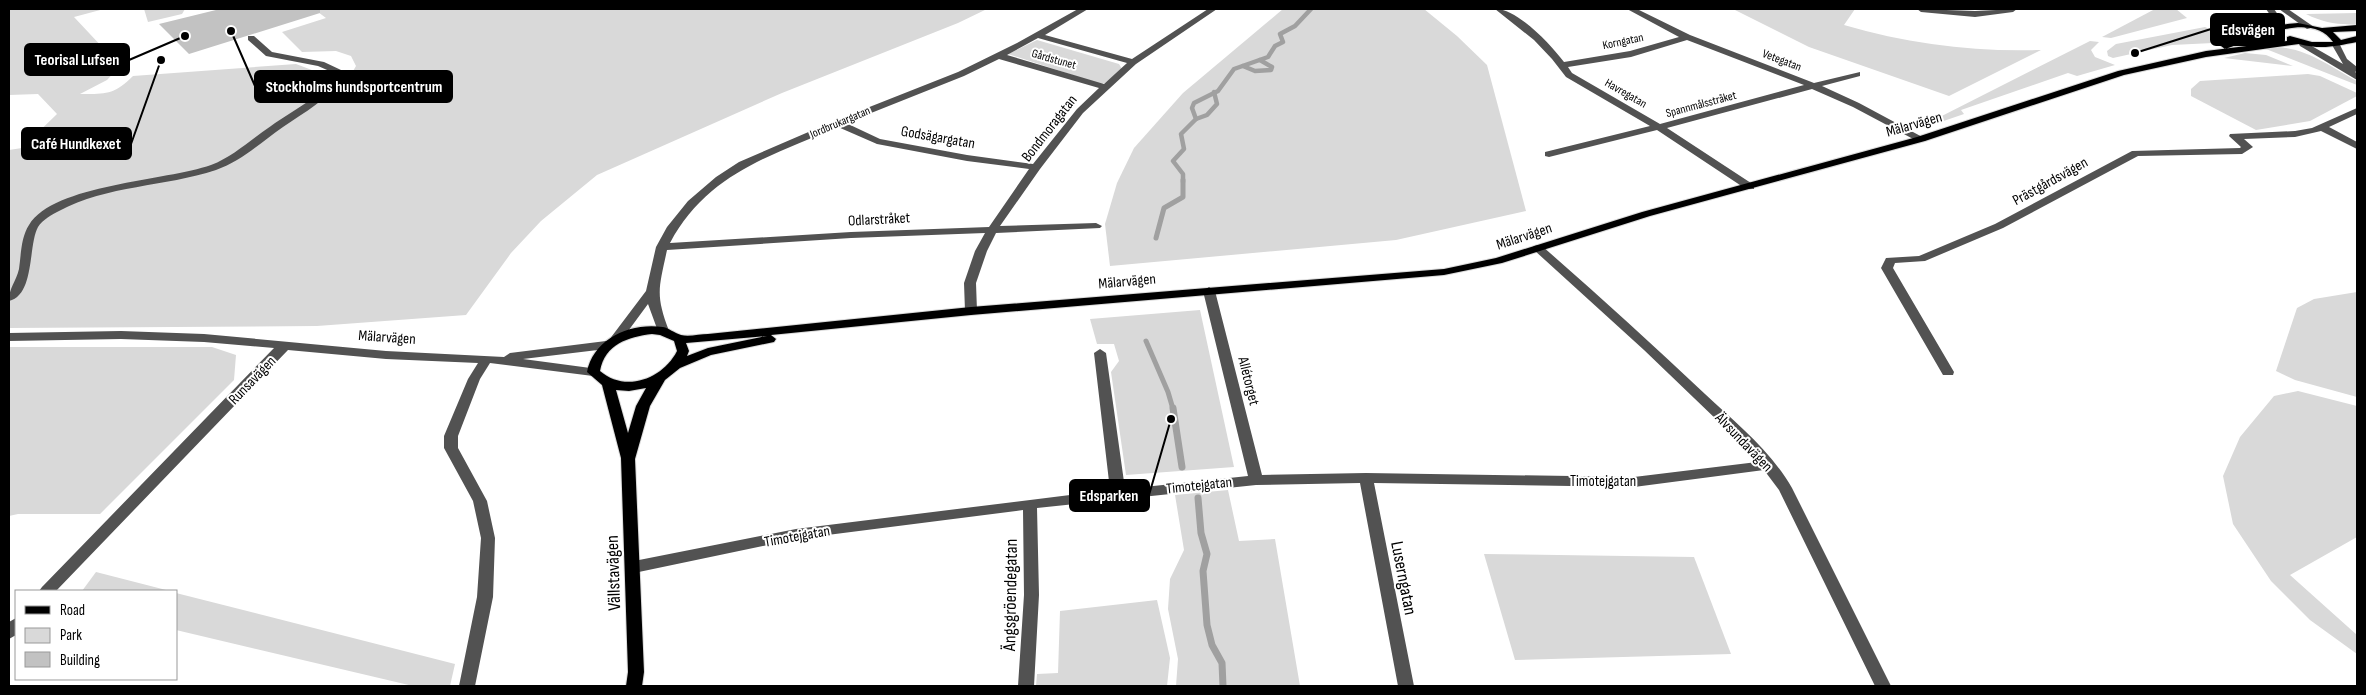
<svg xmlns="http://www.w3.org/2000/svg" width="2366" height="695" font-family="'Sofia Sans Condensed',sans-serif">
<style>
.green{fill:#d9d9d9}
.lines{fill:none;stroke-linecap:round;stroke-linejoin:round}
.stream-far2{stroke:#a0a0a0;stroke-width:4.5}
.stream-far1{stroke:#a0a0a0;stroke-width:5}
.stream{stroke:#a0a0a0;stroke-width:7}
.building{fill:#c2c2c2}
.major-casing{stroke:#dbdbdb;stroke-width:2}
.minor{fill:#525252;fill-rule:evenodd}
.major{fill:#000;fill-rule:evenodd}
.labels{text-anchor:middle;stroke-width:4;stroke-linejoin:round;paint-order:stroke}
.far-street-label{font-size:12px;fill:#000;stroke:#fff}
.street-label{font-size:15px;fill:#000;stroke:#fff}
.near-street-label{font-size:18px;fill:#000;stroke:#fff}
.leader{fill:none;stroke:#000;stroke-width:2}
.callout-dot{fill:#000;stroke:#fff;stroke-width:2}
.callout{fill:#000;stroke:#000;stroke-width:2}
.callout-label{font-size:16px;text-anchor:middle;font-weight:bold;fill:#fff}
</style>
<rect width="100%" height="100%" fill="#fff"/>
<!-- green -->
<g class="green">
<path d="M9,9H104L74,17L120,66L107,80L80,94C106,94 114,95 133,76L296,64L346,83L356,66L351,56L336,51L302,52L282,32L326,18L314,9H987L958,23L782,93L597,175L541,221L511,253L466,315L317,326L9,328V150L22,148L57,114L38,94L9,95Z"/>
<polygon points="144,9 185,9 182,14 148,22"/>
<polygon points="1283,9 1424,9 1457,36 1487,65 1526,211 1396,240 1110,266 1105,224 1117,183 1134,148 1183,93"/>
<path d="M1733,9H1855L1844,25C1909,44 1973,52 2041,50L1949,96L1809,47Z"/>
<polygon points="2155,9 2176,9 2187,18 2111,38 2102,37"/>
<path d="M2357,13V24C2338,25 2324,23 2306,14Z"/>
<polygon points="2205,27 2229,38 2213,43 2172,45 2113,58 2108,56 2107,51 2116,44"/>
<polygon points="1037,40 1119,64 1122,69 1105,83 1100,84 1008,54"/>
<polygon points="2090,41 2099,42 2091,50 2095,57 2115,65 2077,76 2068,73 1961,110 1964,114 1932,125 1926,124"/>
<path d="M2276,47C2307,48 2331,67 2357,81V85L2266,49Z"/>
<polygon points="2245,53 2266,55 2293,66 2224,58"/>
<polygon points="2308,74 2320,76 2357,93 2357,96 2310,121 2256,130 2191,96 2191,89 2200,81"/>
<polygon points="2357,292 2357,397 2295,380 2276,371 2297,308 2314,299"/>
<polygon points="1200,310 1234,467 1126,475 1111,372 1119,361 1114,344 1097,344 1090,319"/>
<polygon points="9,347 212,347 236,355 234,380 100,514 18,514 9,516"/>
<polygon points="2298,391 2357,406 2357,537 2290,575 2357,635 2357,654 2310,620 2271,581 2233,524 2223,476 2240,437 2274,396"/>
<polygon points="1228,490 1239,541 1275,539 1300,686 1176,686 1178,659 1168,609 1170,579 1184,550 1175,495"/>
<polygon points="1484,554 1694,557 1731,654 1515,660"/>
<polygon points="96,572 170,591 82,591"/>
<polygon points="176,593 455,664 450,686 413,686 176,630"/>
<polygon points="1157,600 1170,658 1167,686 1036,686 1037,674 1058,673 1060,611"/>
</g>
<g class="lines">
<!-- stream-far2 -->
<g class="stream-far2">
<polyline points="1243,66 1255,71 1271,70 1272,67 1260,60"/>
<polyline points="1196,119 1207,115 1217,104 1214,92"/>
<polyline points="1183,182 1183,174 1173,161 1184,149 1181,134 1196,119 1192,108 1194,103 1218,91 1234,69 1268,57 1275,46 1283,42 1280,34 1295,26 1311,9"/>
</g>
<!-- stream-far1 -->
<g class="stream-far1">
<polyline points="1156,238 1164,208 1183,197 1183,180"/>
<polyline points="1146,341 1168,392 1173,409"/>
</g>
<!-- stream -->
<g class="stream">
<polyline points="1173,408 1182,467"/>
<polyline points="1198,498 1201,533 1207,554 1203,571 1207,625 1212,645 1222,663 1223,686"/>
</g>
</g>
<!-- building -->
<polygon class="building" points="220,9 320,9 320,13 189,54 159,24"/>
<g class="lines">
<!-- major casing -->
<g class="major-casing">
<path id="major" d="M2298,23L2322,28L2357,25V31L2333,32L2341,40L2357,36V42C2336,46 2322,50 2299,44L2206,57L2124,75L1925,141L1650,216L1502,263L1444,275L971,315L771,335L776,339L774,342L711,355L680,368L665,380L650,406L635,459L644,672L642,686H626L628,672L621,458L602,385L587,372C593,339 630,322 663,327C669,328 674,333 681,335C689,337 700,334 708,334L971,307L1444,269L1496,258L1642,212L1917,137L2118,71L2206,51L2287,41V37L2290,36L2312,42H2333C2310,9 2252,41 2225,49L2221,46C2236,33 2278,24 2298,23ZM652,334L660,335L674,341L677,351C663,379 625,393 600,371C605,344 628,337 652,334ZM767,336L708,348L687,356L689,351L686,343ZM646,388L636,406L628,433L616,390L629,391Z"/>
</g>
<!-- minor -->
<g class="minor">
<path d="M1078,9H1088L1045,35L1132,59L1208,9H1217L1136,64L1083,113L1040,169L1000,226L1096,223L1102,226L1100,228L996,233L987,251L976,283L977,311L971,315L965,311L964,283L975,251L985,233L851,238L667,250C659,288 655,294 669,331L667,334H659L648,304L620,342H612L610,339L612,336L646,291L656,247L667,227L688,201L716,177L739,162L834,121L958,72L1017,43ZM1038,38L1127,63L1104,84L1007,55ZM999,59L1099,88L1077,109L1033,164L967,155L880,139L846,123L964,76ZM838,127L877,144L967,161L1029,169L989,227L851,232L670,243C707,174 770,156 838,127Z"/>
<path d="M1495,9C1517,8 1551,45 1564,62L1630,51L1679,37L1627,9H1637L1690,35L1814,83L1860,72V76L1822,86L1859,103L1926,139L1925,141H1917L1853,107L1812,89L1667,128L1754,185V189H1746L1657,130L1549,157L1545,156V152L1650,126L1566,77L1552,59L1534,40ZM1687,40L1804,85L1660,124L1572,73L1568,67L1631,57Z"/>
<polygon points="1917,9 1975,11 2017,9 2013,12 1975,17 1921,12"/>
<polygon points="2266,9 2274,9 2286,26 2285,28 2279,28"/>
<polygon points="2279,9 2288,9 2314,27 2307,29"/>
<path d="M248,36H254L272,52L324,62L341,70L344,77C327,100 305,112 283,127C261,142 242,161 216,170C165,187 107,185 59,211C53,214 42,220 38,227C28,245 35,295 9,301C9,287 16,282 19,269C21,255 21,237 29,225C54,184 166,181 211,165C234,156 251,139 271,126C293,110 318,99 334,77V73L318,66L266,56L248,40Z"/>
<polygon points="2303,41 2343,64 2332,45 2339,43 2347,59 2357,67 2357,71 2355,72 2357,73 2357,80 2300,46 2299,44"/>
<polygon points="2357,108 2357,114 2329,127 2357,142 2357,149 2321,131 2295,137 2244,139 2253,147 2242,154 2138,156 2003,228 1925,261 1895,263 1893,268 1954,372 1953,375 1943,375 1881,268 1886,258 1919,256 1995,224 2132,151 2240,148 2241,147 2229,136 2230,134 2295,131 2312,128"/>
<path d="M1538,245L1542,246C1597,294 1651,343 1705,394C1736,423 1771,451 1792,488L1891,686H1875L1779,490L1764,470L1634,487L1374,483L1414,686H1398L1360,483L1256,485L1037,508L1039,595L1034,686H1018L1024,595L1023,510L796,539L634,573L629,571L626,567L629,563L634,561L796,529L1110,490L1094,353L1100,349L1106,353L1125,489L1248,476L1203,291L1209,287L1215,291L1262,475L1366,473L1634,477L1757,462L1744,446L1644,350L1534,250L1532,248L1534,246Z"/>
<polygon points="121,331 204,334 386,351 504,357 510,353 606,341 610,342 612,345 610,348 606,349 523,359 598,369 599,372 593,376 490,363 480,379 458,436 458,448 487,501 495,538 493,597 475,686 459,686 477,597 481,538 473,501 444,448 444,436 468,379 478,363 386,359 288,350 56,591 39,591 42,587 274,348 204,342 121,339 9,341 9,333"/>
<polygon points="16,618 16,635 9,639 9,622"/>
</g>
<!-- major -->
<use href="#major" class="major"/>
</g>
<g class="labels">
<!-- far-street labels -->
<g class="far-street-label">
<text transform="translate(1623 41) rotate(-12)" y="4">Korngatan</text>
<text transform="translate(1054 59) rotate(16)" y="4">Gårdstunet</text>
<text transform="translate(1782 60) rotate(21)" y="4">Vetegatan</text>
<text transform="translate(1626 93) rotate(30)" y="4">Havregatan</text>
<text transform="translate(1701 104) rotate(-15)" y="4">Spannmålsstråket</text>
<text transform="translate(840 122) rotate(-23)" y="4">Jordbrukargatan</text>
</g>
<!-- street labels -->
<g class="street-label">
<text transform="translate(1914 124) rotate(-16)" y="5">Mälarvägen</text>
<text transform="translate(1049 128) rotate(-52)" y="5">Bondmoragatan</text>
<text transform="translate(938 137) rotate(10)" y="5">Godsägargatan</text>
<text transform="translate(2050 181) rotate(-29)" y="5">Prästgårdsvägen</text>
<text transform="translate(879 219) rotate(-3)" y="5">Odlarstråket</text>
<text transform="translate(1524 236) rotate(-18)" y="5">Mälarvägen</text>
<text transform="translate(1127 281) rotate(-5)" y="5">Mälarvägen</text>
<text transform="translate(387 337) rotate(4)" y="5">Mälarvägen</text>
<text transform="translate(252 380) rotate(-46)" y="5">Runsavägen</text>
<text transform="translate(1249 381) rotate(76)" y="5">Allétorget</text>
<text transform="translate(1744 442) rotate(46)" y="5">Älvsundavägen</text>
<text x="1603" y="486">Timotejgatan</text>
<text transform="translate(1199 485) rotate(-6)" y="5">Timotejgatan</text>
<text transform="translate(797 536) rotate(-10)" y="5">Timotejgatan</text>
</g>
<!-- near-street labels -->
<g class="near-street-label">
<text transform="translate(613 573) rotate(-92)" y="6">Vällstavägen</text>
<text transform="translate(1404 578) rotate(79)" y="6">Luserngatan</text>
<text transform="translate(1010 595) rotate(-89)" y="6">Ängsgröendegatan</text>
</g>
</g>
<!-- callouts -->
<path class="leader" d="M2135 53L2211 29M185 36L129 60M231 31L255 86M161 60L131 144M1171 419L1149 495"/>
<g class="callout-dot">
<circle cx="2135" cy="53" r="5"/>
<circle cx="185" cy="36" r="5"/>
<circle cx="231" cy="31" r="5"/>
<circle cx="161" cy="60" r="5"/>
<circle cx="1171" cy="419" r="5"/>
</g>
<g class="callout">
<rect x="2211" y="14" width="73" height="31" rx="5"/>
<rect x="25" y="44" width="104" height="31" rx="5"/>
<rect x="255" y="71" width="197" height="31" rx="5"/>
<rect x="22" y="128" width="109" height="31" rx="5"/>
<rect x="1070" y="480" width="79" height="31" rx="5"/>
</g>
<g class="callout-label">
<text x="2248" y="35">Edsvägen</text>
<text x="77" y="65">Teorisal Lufsen</text>
<text x="354" y="92">Stockholms hundsportcentrum</text>
<text x="76" y="149">Café Hundkexet</text>
<text x="1109" y="501">Edsparken</text>
</g>
<!-- border -->
<rect width="2366" height="695" fill="none" stroke="#000000" stroke-width="20"/>
<!-- legend -->
<rect x="15" y="590" width="162" height="90" fill="#ffffff" stroke="#999999"/>
<rect x="25" y="606" width="25" height="8" fill="#000000" stroke="#999999"/>
<text x="60" y="615" font-size="15" fill="#000000">Road</text>
<rect x="25" y="628" width="25" height="15" fill="#d9d9d9" stroke="#999999"/>
<text x="60" y="640" font-size="15" fill="#000000">Park</text>
<rect x="25" y="652" width="25" height="15" fill="#c2c2c2" stroke="#999999"/>
<text x="60" y="665" font-size="15" fill="#000000">Building</text>
</svg>
